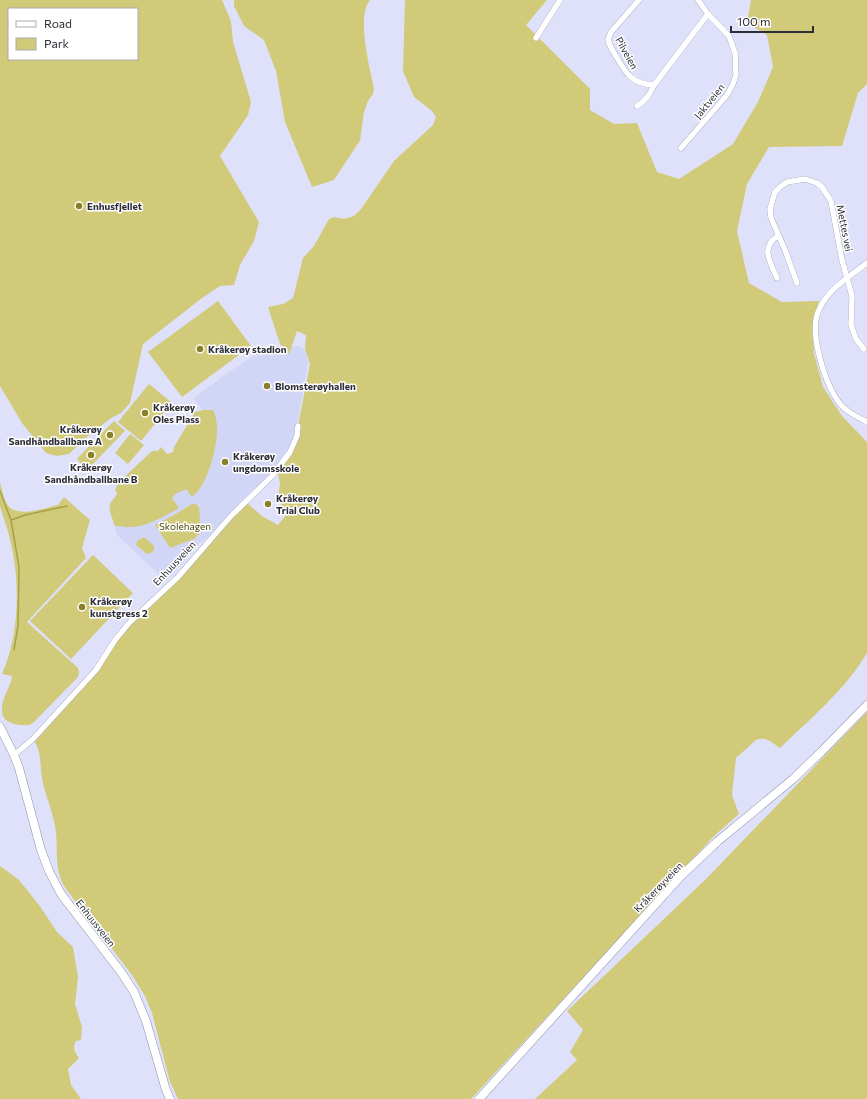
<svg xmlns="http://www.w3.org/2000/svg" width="867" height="1099" font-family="Commissioner,sans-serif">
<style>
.built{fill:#d2d6f6}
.green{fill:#d1ca79;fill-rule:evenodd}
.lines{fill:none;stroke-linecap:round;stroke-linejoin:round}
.stream{stroke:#a8a047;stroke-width:1.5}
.minor-casing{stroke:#8f92a9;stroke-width:6}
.primary-casing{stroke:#8f92a9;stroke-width:9}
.minor{stroke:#fff;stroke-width:5.5}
.primary{stroke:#fff;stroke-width:8}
.poi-dot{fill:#898028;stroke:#fff;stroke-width:1.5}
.labels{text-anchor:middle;stroke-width:3;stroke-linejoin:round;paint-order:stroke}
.street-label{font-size:10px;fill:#2c2d36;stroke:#fff}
.poi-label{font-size:10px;font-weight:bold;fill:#2c2d36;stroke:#fff;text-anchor:start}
.park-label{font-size:10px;fill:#4e4700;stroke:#fff}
</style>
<rect width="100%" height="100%" fill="#dfe1fb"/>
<!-- built -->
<polygon class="built" points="299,346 305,349 308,361 296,433 288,451 268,478 243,499 206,539 199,544 166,581 117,535 114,525 121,527 172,498 202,410 193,398 229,372 267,347"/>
<!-- green -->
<g class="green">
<path d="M0,0H222L231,21L233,42L251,102L248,115L220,156L259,222L254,241L240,265L234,285L220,286L202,298L143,344L130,403L121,413L111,418L83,440L69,454L57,456L46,453L22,423L0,386ZM9,9H137V59H9Z"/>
<path d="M234,0H370C356,17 370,68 374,89L373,94L368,101L364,112L360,141L357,145L334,180L312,187L285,122L276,71L264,40L244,26L234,6Z"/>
<path d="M405,0H547L526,25L590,89V110L614,124L637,123L657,172L679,179L733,144L758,102L773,67L767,35L747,23L751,0H867V84L858,93L842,146L769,147L747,184L737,231L749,283L782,302L819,301L812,328L814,353L823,387L842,416L867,442V653C845,690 811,718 780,748C773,743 765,736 756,740L736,758L732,795L739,814L714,836L471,1099H178L170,1082L152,1013L145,996L132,975L66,889C54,870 58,854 56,833C54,815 47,800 43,783C39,766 43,754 33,739L96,670L115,640L165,589L245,501L262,516L278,525L287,514L278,499L280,483L277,470L290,452L298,426L310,364L305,349L306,335L297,331L289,354L280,344L268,307L283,304L293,298L303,258L314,246L329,219L334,217L344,219L354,216L361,209L394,161L433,125L436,117L432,111L414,97L403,71Z"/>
<polygon points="218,301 251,346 182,397 148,352"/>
<polygon points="149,384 172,403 141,441 118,422"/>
<path d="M204,410H213C223,427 212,469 202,485C199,490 196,493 192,497L186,489L175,494L172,498L179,508C158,520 138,532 114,525C113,518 108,511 110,504C112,500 116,497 117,493L115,490L119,482L152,451H158L161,447L167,454L173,452L174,447L195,412Z"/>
<polygon points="114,421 125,431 87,470 77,459 95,440 100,444 95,440"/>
<polygon points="130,434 144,445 128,464 115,453"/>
<path d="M0,482C2,489 3,497 7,504C16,519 45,508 58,505L64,497L90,520L82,548L86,558L27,622L78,668L79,673L78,677L33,723C27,728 8,724 4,718C2,715 2,711 2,709C2,696 11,687 12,676L2,674C19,635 20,588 12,548C9,533 4,520 0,506C0,499 0,490 0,482Z"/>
<polygon points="192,504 196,504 199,507 201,532 194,539 170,548 155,525 174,515"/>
<path d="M144,537L154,546C154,552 153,553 147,554L136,545L137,541Z"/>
<polygon points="93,555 133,593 71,659 30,621"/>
<polygon points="867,712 867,1099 535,1099 577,1060 570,1052 583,1030 567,1011 707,878"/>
<path d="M0,866L19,880L39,905L57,932L73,947L78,977L75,1004L82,1027L81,1040L76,1041C72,1047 75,1053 79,1058L68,1069L71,1085L81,1099H0Z"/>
</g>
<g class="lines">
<!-- stream -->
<g class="stream">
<polyline points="0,491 11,520 19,567 18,626 14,650"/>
<polyline points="11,520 25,515 67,506"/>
</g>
<!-- minor casing -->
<g class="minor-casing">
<g id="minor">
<path d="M639,0L611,32L608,39C609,46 613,51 616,56C626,74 632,84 654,85"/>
<polyline points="536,38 560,0"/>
<path d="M637,106C646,101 650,94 654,85L708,14"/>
<polyline points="681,148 727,95 733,84 736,75 735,53 729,36 708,14 698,0"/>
<path d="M867,263C849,276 826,291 818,312C809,335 826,387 841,405C848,413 858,417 867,422"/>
<path d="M777,278C770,262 760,247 778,236"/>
<polyline points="797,283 785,250 771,218 770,209 775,192 780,187 787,182 805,179 817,183 822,187 831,201 842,260 852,296 851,325 856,339 864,349"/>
<polyline points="14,755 33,739 96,670 115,640 129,623 178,577 231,516 272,476 290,452 297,436 298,426"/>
</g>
</g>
<!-- primary casing -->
<g class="primary-casing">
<g id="primary">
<polyline points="0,727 14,755 19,768 41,850 49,871 61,894 121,972 134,992 146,1021 166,1090 170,1099"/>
<polyline points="479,1099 681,876 718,841 793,779 821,752 867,705"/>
</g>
</g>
<!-- minor -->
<use href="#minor" class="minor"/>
<!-- primary -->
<use href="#primary" class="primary"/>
</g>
<!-- markers -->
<g class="poi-dot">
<circle cx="79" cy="206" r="4"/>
<circle cx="200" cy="349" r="4"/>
<circle cx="267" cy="386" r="4"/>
<circle cx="145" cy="413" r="4"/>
<circle cx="110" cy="435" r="4"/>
<circle cx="91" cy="455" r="4"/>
<circle cx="225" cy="462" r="4"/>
<circle cx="268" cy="504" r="4"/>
<circle cx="82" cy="607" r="4"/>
</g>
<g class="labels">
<!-- street labels -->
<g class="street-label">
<text transform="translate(627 53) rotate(61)" y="4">Pilveien</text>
<text transform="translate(709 101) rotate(-51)" y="4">Jaktveien</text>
<text transform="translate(845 228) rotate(79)" y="4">Mettes vei</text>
<text transform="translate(174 563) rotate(-47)" y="4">Enhuusveien</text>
<text transform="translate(658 887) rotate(-46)" y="4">Kråkerøyveien</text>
<text transform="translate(96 923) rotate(52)" y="4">Enhuusveien</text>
</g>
<!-- poi labels -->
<g class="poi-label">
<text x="87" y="210">Enhusfjellet</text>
<text x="208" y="353">Kråkerøy stadion</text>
<text x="275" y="390">Blomsterøyhallen</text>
<text x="153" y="411">Kråkerøy<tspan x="153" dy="12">Oles Plass</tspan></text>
<text x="102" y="433" text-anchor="end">Kråkerøy<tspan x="102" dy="12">Sandhåndballbane A</tspan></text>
<text x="233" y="460">Kråkerøy<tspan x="233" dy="12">ungdomsskole</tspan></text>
<text x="91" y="471" text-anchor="middle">Kråkerøy<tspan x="91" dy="12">Sandhåndballbane B</tspan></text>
<text x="276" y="502">Kråkerøy<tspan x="276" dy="12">Trial Club</tspan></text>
<text x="90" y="605">Kråkerøy<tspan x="90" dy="12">kunstgress 2</tspan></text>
</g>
<!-- park labels -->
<g class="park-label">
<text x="185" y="530">Skolehagen</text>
</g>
</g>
<!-- legend -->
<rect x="8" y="8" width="130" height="52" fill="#ffffff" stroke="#ababaf"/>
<rect x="16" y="21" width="20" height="6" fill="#ffffff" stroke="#ababaf"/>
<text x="44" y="28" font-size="12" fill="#2c2d36">Road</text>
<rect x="16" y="38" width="20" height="12" fill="#d1ca79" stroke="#ababaf"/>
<text x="44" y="48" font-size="12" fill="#2c2d36">Park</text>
<!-- scale -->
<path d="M731 26v6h82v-6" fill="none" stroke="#2c2d36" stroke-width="2"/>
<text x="737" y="26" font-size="12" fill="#2c2d36" stroke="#ffffff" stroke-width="3" paint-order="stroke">100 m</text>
</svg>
